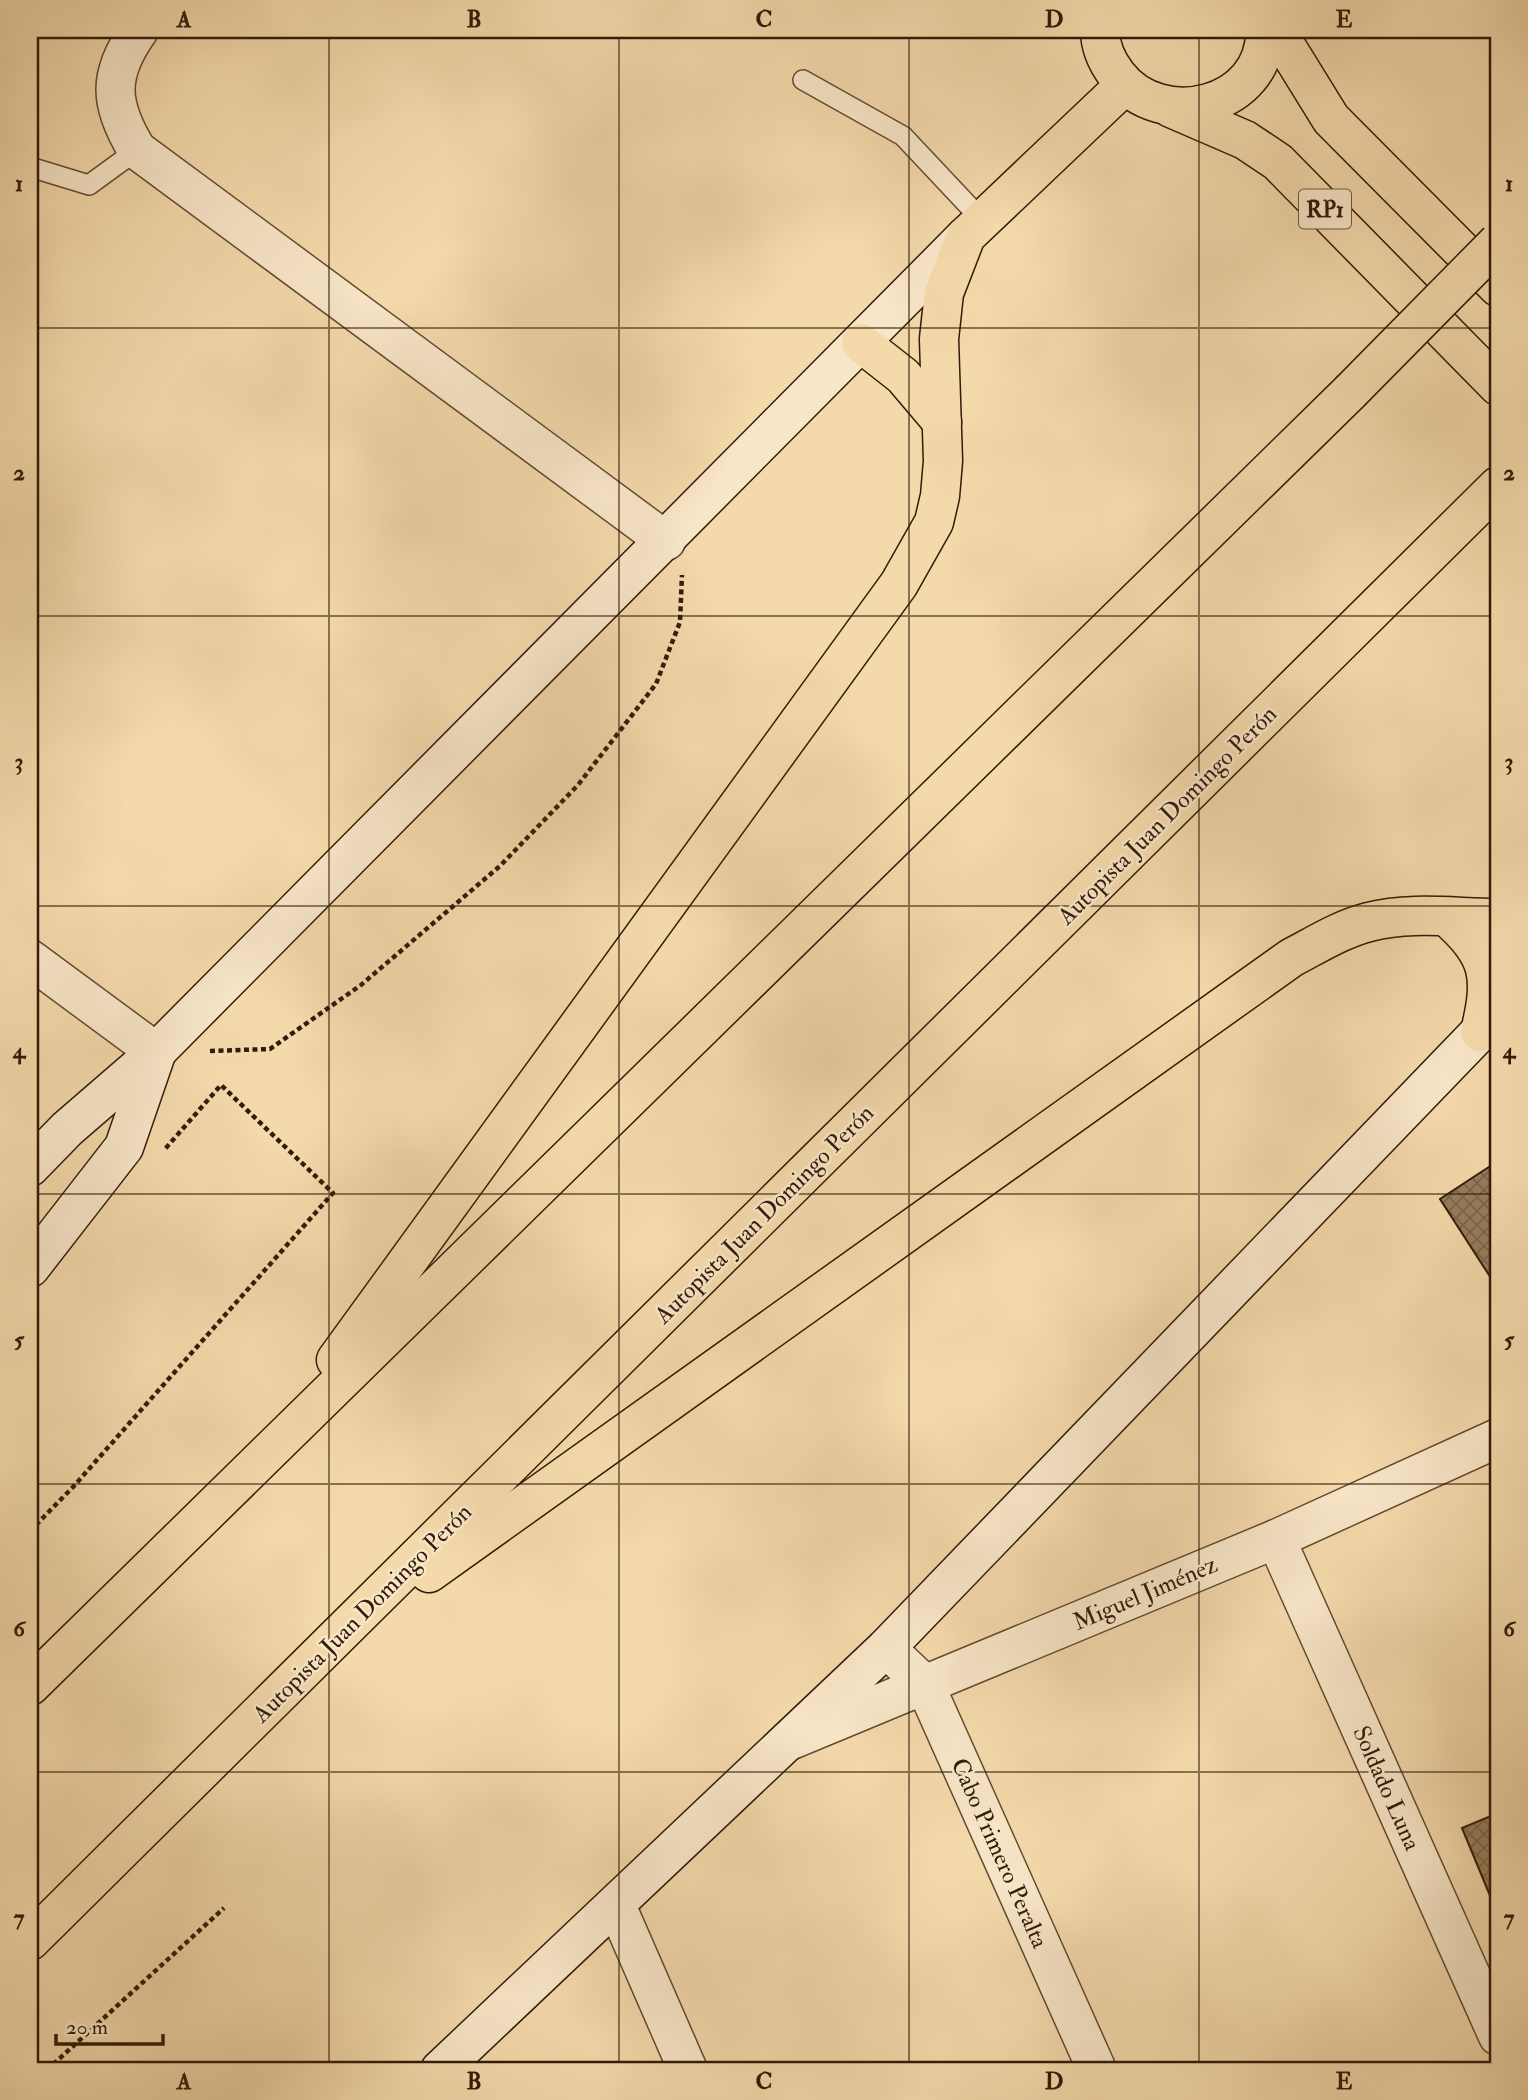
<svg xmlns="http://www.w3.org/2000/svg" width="1528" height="2100" font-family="'IM FELL Double Pica',serif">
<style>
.building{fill:url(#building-cross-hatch);stroke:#321b09;stroke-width:2}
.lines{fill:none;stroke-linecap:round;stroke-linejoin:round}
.lane-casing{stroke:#624a32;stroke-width:22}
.street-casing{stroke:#624a32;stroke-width:41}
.secondary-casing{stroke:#321b09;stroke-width:41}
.primary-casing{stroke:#321b09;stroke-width:41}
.highway-casing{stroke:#321b09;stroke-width:41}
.path{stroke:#321b09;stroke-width:4.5;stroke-dasharray:5 3.5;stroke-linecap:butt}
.lane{stroke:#f8e6c8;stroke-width:19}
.street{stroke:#f8e6c8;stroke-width:38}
.secondary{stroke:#f8e6c8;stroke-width:38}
.primary{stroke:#f4d9ab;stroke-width:38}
.highway{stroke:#f4d9ab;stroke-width:38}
.primary-bridge-casing{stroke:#321b09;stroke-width:41;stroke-linecap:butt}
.primary-bridge{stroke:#f4d9ab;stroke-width:38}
.grid{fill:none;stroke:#321b09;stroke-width:2;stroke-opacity:0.55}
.labels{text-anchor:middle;stroke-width:5;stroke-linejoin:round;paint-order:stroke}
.shield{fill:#f8e6c8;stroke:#6d5842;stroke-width:2}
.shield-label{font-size:23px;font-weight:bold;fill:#321b09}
.street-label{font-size:24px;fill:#321b09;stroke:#f8e6c8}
.neatline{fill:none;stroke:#321b09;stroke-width:2.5}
.grid-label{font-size:23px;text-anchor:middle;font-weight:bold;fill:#321b09}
</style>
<defs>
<pattern id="building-cross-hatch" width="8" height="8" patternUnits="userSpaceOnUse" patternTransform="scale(1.75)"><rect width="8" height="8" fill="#977e5d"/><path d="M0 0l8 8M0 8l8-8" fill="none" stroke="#7c664b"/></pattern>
</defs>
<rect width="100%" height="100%" fill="#f4d9ab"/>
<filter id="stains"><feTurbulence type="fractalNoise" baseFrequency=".00286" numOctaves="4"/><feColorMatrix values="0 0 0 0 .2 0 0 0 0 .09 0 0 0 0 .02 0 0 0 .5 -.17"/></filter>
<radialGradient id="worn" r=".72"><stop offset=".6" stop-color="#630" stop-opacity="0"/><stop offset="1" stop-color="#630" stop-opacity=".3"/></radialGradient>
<!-- building -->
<g class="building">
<polygon points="1498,1161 1498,1289 1440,1199"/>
<polygon points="1498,1813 1498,1915 1462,1828"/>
</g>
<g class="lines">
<!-- lane casing -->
<g class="lane-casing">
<g id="lane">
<polyline points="803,80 903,136 982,220"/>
<polyline points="30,167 89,185 137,150"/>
</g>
</g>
<!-- street casing -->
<g class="street-casing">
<g id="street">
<path d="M139,30C107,75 109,104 137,150L666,541"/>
<polyline points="30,959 156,1052"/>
<polyline points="1276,1539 1498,2036"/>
<polyline points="886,1648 925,1685 1097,2070"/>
<polyline points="789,1741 1276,1539 1498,1438"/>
<polyline points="616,1905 688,2070"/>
</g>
</g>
<!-- secondary casing -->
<g class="secondary-casing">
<g id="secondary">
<polyline points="30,1167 67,1129 156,1052 966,236"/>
<polyline points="30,1268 124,1147 156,1054"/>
<polyline points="440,2070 886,1648 1498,1013"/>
</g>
</g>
<!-- primary casing -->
<g class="primary-casing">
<g id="primary">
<polyline points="861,343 903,376 942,422"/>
<path d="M1447,917C1491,955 1493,978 1480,1032"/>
<polyline points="336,1360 899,584 934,522 940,496 943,461 939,339 944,293 966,236 1125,85"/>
<path d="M429,1573L1291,958C1316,945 1341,929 1369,922C1411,911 1456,918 1498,918"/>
<polyline points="30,1686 1350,392"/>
<polyline points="30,1941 1498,486"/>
</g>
</g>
<!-- highway casing -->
<g class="highway-casing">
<g id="highway">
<path d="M1100,30C1100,46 1107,62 1117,75C1161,133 1267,107 1265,30"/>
<polyline points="1276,30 1331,119 1498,287"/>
<polyline points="1171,108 1245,140 1278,162 1498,386"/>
</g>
</g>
<!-- path -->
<g class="path">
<polyline points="210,1051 270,1049 361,985 500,866 578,785 656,684 680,622 682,575"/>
<polyline points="30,1531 73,1487 333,1193 221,1085 165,1149"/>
<polyline points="47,2070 224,1908"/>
</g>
<!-- lane -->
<use href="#lane" class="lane"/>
<!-- street -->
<use href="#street" class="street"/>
<!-- secondary -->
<use href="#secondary" class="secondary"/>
<!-- primary -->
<use href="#primary" class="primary"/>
<!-- highway -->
<use href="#highway" class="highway"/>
<!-- primary-bridge casing -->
<g class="primary-bridge-casing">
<polyline id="primary-bridge" points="1350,392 1498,242"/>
</g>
<!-- primary-bridge -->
<use href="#primary-bridge" class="primary-bridge"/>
</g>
<!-- grid -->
<path class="grid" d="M329,30V2070M619,30V2070M909,30V2070M1199,30V2070M30,328H1498M30,616H1498M30,906H1498M30,1194H1498M30,1484H1498M30,1772H1498"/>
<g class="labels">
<!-- shield labels -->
<rect class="shield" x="1299" y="189.5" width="52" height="39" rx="5"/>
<g class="shield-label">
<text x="1325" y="217">RP1</text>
</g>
<!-- street labels -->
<g class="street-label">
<text transform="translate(1167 815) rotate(-45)" y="8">Autopista Juan Domingo Perón</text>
<text transform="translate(764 1214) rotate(-45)" y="8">Autopista Juan Domingo Perón</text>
<text transform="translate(1145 1593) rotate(-23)" y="8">Miguel Jiménez</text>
<text transform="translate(362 1613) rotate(-45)" y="8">Autopista Juan Domingo Perón</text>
<text transform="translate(1387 1788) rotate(66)" y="8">Soldado Luna</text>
<text transform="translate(1000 1853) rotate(66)" y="8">Cabo Primero Peralta</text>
</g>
</g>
<!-- margin -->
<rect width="1528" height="2100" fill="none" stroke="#f4d9ab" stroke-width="77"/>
<!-- scale -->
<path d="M56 2034v10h107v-10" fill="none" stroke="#321b09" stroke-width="3.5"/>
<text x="66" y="2034" font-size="21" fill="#321b09" stroke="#f8e6c8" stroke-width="5" paint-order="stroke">20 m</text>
<rect x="38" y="38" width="1452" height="2024" class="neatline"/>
<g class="grid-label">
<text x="184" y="27">A</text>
<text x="474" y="27">B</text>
<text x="764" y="27">C</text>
<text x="1054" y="27">D</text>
<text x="1344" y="27">E</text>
<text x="19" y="191">1</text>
<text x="1509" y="191">1</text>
<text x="19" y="480">2</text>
<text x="1509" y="480">2</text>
<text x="19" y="769">3</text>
<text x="1509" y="769">3</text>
<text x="19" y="1058">4</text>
<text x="1509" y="1058">4</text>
<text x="19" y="1347">5</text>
<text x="1509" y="1347">5</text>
<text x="19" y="1636">6</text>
<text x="1509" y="1636">6</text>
<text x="19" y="1925">7</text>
<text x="1509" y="1925">7</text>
<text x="184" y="2089">A</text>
<text x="474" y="2089">B</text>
<text x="764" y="2089">C</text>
<text x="1054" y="2089">D</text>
<text x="1344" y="2089">E</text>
</g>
<rect width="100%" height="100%" filter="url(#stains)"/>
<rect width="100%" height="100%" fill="url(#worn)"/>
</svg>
